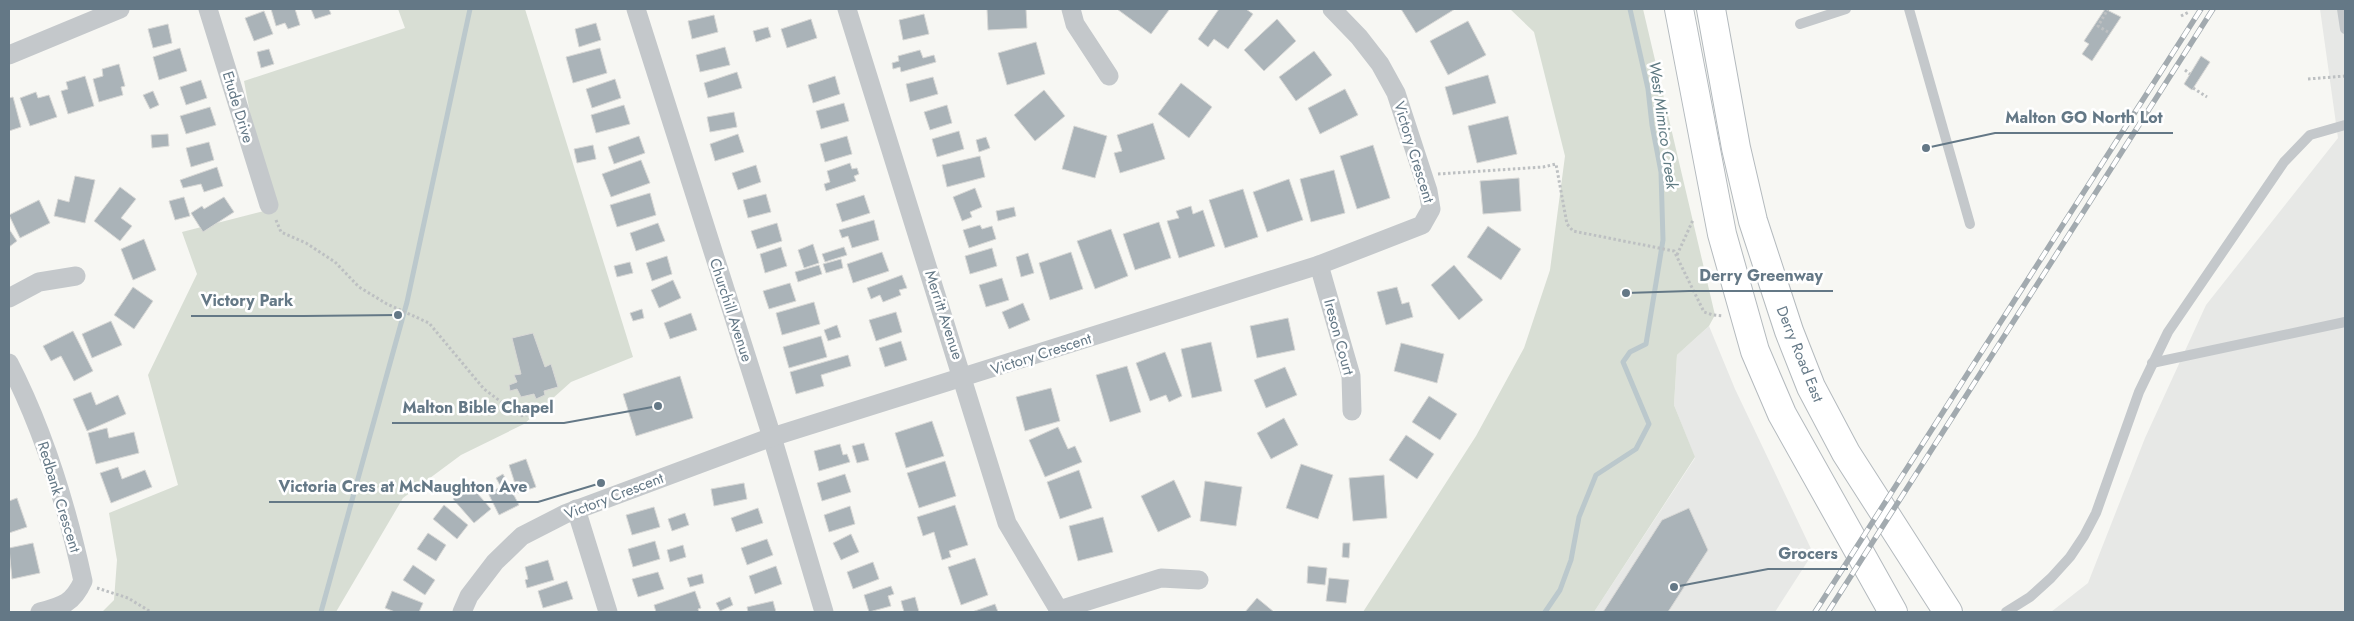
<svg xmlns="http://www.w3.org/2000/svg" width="2354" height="621" font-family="Jost,sans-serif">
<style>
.built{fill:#e7e8e6}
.green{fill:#d8ded4}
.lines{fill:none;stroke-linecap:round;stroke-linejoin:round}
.stream{stroke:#bbc8cc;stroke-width:5}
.building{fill:#aab3b8;stroke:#d8d8d6}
.secondary-casing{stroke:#b4babe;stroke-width:30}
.path{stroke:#bdc0c2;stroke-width:3;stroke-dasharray:2.5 2.5;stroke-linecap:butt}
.service{stroke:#c4c8cb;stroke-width:10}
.minor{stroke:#c4c8cb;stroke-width:19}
.secondary{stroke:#fff;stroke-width:28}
.rail-casing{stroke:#a2aaaf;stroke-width:5.5}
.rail{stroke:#fff;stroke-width:4;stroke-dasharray:11;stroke-linecap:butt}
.labels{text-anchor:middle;stroke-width:5;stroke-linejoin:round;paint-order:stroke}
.street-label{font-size:15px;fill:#647886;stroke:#fff}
.water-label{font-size:16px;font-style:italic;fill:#5f7a82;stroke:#fff}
.leader{fill:none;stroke:#647886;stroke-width:2}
.callout-dot{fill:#647886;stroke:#fff;stroke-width:2}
.callout-label{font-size:16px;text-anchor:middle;font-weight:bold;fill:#647886;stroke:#fff;stroke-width:5;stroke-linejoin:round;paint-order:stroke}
</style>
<rect width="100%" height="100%" fill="#f7f7f3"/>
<!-- built -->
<g class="built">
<polygon points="2320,9 2345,9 2345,612 2051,612 2088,583 2145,438 2206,305 2338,138"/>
<polygon points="1709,326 1735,389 1813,553 1775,612 1594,612 1695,458 1674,405 1677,355"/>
</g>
<!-- green -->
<g class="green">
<polygon points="398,9 525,9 633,357 571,382 524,424 461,455 403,498 336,612 102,612 114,600 117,560 109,513 178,485 148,375 197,274 182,232 268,210 244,81 405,28"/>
<polygon points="1510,9 1643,9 1715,315 1709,326 1677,355 1674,405 1695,457 1594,612 1363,612 1476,436 1524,348 1550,270 1565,156 1534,32"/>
</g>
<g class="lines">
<!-- stream -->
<g class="stream">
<polyline points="321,612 407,302 470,9"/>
<polyline points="1545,612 1560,590 1571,560 1579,517 1596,475 1636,449 1649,424 1623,362 1630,352 1646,344 1663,240 1661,172 1652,125 1648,89 1630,9"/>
</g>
</g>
<!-- building -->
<g class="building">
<polygon points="271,9 295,9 300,25 288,29 285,23 276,26"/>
<polygon points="311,9 329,9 331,14 315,19"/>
<polygon points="987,9 1026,9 1027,28 988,30"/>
<polygon points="1117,9 1168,9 1169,10 1151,34"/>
<polygon points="1219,9 1246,9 1253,14 1228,49 1214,39 1208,47 1198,39"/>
<polygon points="1401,9 1455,9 1416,33"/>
<polygon points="2105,9 2121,17 2092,61 2082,54 2089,44 2084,41"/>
<polygon points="264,11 273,34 254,41 245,18"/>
<polygon points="924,14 929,34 903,40 899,20"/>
<polygon points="714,15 718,32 692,39 688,21"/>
<polygon points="811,19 817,38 787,48 781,29"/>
<polygon points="1277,19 1296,41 1264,71 1244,50"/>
<polygon points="1468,21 1486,55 1448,75 1430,41"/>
<polygon points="596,23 601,40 579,47 575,29"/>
<polygon points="168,24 172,43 153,48 148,29"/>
<polygon points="768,27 771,37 756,42 753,31"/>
<polygon points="1036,42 1045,74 1007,85 998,53"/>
<polygon points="725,47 730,65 700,72 696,55"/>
<polygon points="180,48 187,71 159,80 153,57"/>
<polygon points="600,48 607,73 573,83 566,57"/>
<polygon points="269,49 274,64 261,68 257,52"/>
<polygon points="920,50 923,58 934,55 936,62 901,72 900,67 893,69 892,63 899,61 898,56"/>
<polygon points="1314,51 1332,75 1296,101 1279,77"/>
<polygon points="2201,56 2210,62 2192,90 2184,84"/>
<polygon points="119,64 125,86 121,87 123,95 99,102 93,79 103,76 102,69"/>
<polygon points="737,72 742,88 708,98 704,83"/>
<polygon points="1488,75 1496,103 1453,115 1445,87"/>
<polygon points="85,76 94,106 68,114 61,91 68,89 66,82"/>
<polygon points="835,76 840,94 813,103 808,85"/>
<polygon points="933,77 938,94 910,102 906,84"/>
<polygon points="615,79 621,98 592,108 586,89"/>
<polygon points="201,80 207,98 186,105 180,87"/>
<polygon points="1181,83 1212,107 1189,138 1158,114"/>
<polygon points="1345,89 1358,115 1320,134 1308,108"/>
<polygon points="1044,90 1065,116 1035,141 1014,115"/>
<polygon points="153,91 159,105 150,109 143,95"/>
<polygon points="36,92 38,98 49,95 57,117 30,126 20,98"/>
<polygon points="13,97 21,127 9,131 9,98"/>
<polygon points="844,103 849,121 821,129 816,111"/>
<polygon points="624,105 630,124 596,133 591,115"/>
<polygon points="947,105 952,123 930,130 924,112"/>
<polygon points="210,107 216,125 186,134 180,116"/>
<polygon points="734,112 737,127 710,132 707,117"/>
<polygon points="1508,116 1517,154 1477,163 1468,126"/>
<polygon points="1153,123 1165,159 1120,173 1114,153 1122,151 1117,135"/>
<polygon points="1074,126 1107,136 1095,178 1062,169"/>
<polygon points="959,131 964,149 937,157 932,139"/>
<polygon points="168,134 169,146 152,148 151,135"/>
<polygon points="738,134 744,152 715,161 710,144"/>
<polygon points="639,136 645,153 614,164 608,147"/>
<polygon points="847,136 852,154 825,162 820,144"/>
<polygon points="986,137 990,148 979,152 976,140"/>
<polygon points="209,142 214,160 191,167 186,148"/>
<polygon points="593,145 596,159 577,163 574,149"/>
<polygon points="1373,145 1390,198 1357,209 1340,156"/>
<polygon points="980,156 985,177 947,187 942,165"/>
<polygon points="641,160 650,183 611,197 602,174"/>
<polygon points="850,163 852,169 857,168 859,174 854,176 856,181 826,191 824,184 830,182 827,171"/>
<polygon points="756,165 761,182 738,190 732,173"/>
<polygon points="217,167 223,186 204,192 201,184 183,188 180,180"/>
<polygon points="1334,170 1345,213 1311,222 1300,179"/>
<polygon points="75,176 95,180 85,223 54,216 58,199 69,202"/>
<polygon points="1519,178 1521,211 1483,214 1480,181"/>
<polygon points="1289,179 1303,220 1267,232 1253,192"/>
<polygon points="120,187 136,199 121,218 132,226 120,241 94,221"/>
<polygon points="975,188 982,207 970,212 972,217 962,221 953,197"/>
<polygon points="1243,189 1258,237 1225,248 1209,200"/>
<polygon points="650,193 656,215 617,227 610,205"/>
<polygon points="766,194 771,212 748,218 743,200"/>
<polygon points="864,195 870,213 842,222 836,204"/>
<polygon points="184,197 190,216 175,220 169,201"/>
<polygon points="224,197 234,212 203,232 191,213 202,206 204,209"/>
<polygon points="39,200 50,223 20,238 9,215"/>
<polygon points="1191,206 1193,214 1203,210 1215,246 1179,258 1167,221 1179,218 1176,211"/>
<polygon points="1014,207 1016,216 998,221 996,211"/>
<polygon points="874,220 879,240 852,248 848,236 842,238 839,230"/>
<polygon points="1159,222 1171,258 1135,270 1123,234"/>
<polygon points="658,223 665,241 636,251 630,233"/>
<polygon points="777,223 782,241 757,249 751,231"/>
<polygon points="980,225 982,229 992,226 996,239 969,248 963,230"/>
<polygon points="1488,226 1521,249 1501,280 1467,257"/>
<polygon points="9,229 17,241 9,247"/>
<polygon points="1111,229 1128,276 1095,289 1077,241"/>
<polygon points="144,239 156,270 133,280 121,249"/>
<polygon points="813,244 819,263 804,268 798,250"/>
<polygon points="781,247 787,266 765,273 760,254"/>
<polygon points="844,247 847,255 825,262 822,254"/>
<polygon points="992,248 997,266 970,274 965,256"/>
<polygon points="882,252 889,271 853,283 847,264"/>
<polygon points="1071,252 1083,289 1050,300 1039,263"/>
<polygon points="1028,253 1034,273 1021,277 1016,257"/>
<polygon points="667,256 672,274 652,281 646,263"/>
<polygon points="841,259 843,268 826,273 823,264"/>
<polygon points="630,262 633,273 617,277 614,266"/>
<polygon points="819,265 822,274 798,282 795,272"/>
<polygon points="1454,265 1483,300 1459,320 1431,285"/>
<polygon points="902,275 907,288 899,290 901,295 883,302 880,295 871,299 867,288"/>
<polygon points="1002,278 1009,300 986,307 979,285"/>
<polygon points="673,280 681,298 659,308 651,290"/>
<polygon points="790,283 796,301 769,309 763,291"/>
<polygon points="133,287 153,301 134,329 114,315"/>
<polygon points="1397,287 1402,304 1409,302 1413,317 1386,325 1377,292"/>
<polygon points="814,302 820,324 782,335 776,313"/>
<polygon points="1023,303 1030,320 1009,329 1002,312"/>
<polygon points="642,309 644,318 633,321 630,313"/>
<polygon points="896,312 902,332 876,341 869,320"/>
<polygon points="691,313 697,330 670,339 664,323"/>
<polygon points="1288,318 1295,350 1257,358 1250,326"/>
<polygon points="111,321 122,345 92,358 82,334"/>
<polygon points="837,325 841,337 828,341 824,330"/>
<polygon points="73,331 93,371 74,381 61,356 51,361 43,346"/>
<polygon points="533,333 545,367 551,364 558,387 544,391 545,395 536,399 534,394 521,397 517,389 510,391 509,385 517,382 514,375 521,374 512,338"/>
<polygon points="821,336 827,357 789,368 783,347"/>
<polygon points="901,341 907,360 885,367 879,348"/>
<polygon points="1211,342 1222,391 1192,398 1181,349"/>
<polygon points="1401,343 1444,354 1437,383 1394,371"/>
<polygon points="1165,352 1182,396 1169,402 1166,395 1150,401 1136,363"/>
<polygon points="848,355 851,366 821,375 824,386 796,394 790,372"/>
<polygon points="1127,366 1141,412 1110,422 1096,375"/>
<polygon points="1285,367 1297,395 1266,408 1254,380"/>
<polygon points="680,376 693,418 636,436 623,394"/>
<polygon points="1051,388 1060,421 1025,431 1016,397"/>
<polygon points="91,392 96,405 118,395 126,414 87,431 73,399"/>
<polygon points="1429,396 1457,414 1440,440 1412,422"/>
<polygon points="1284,418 1298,445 1271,459 1257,433"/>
<polygon points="932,421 944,456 906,468 895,433"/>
<polygon points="1058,427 1068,449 1075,446 1082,462 1045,477 1029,440"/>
<polygon points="107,428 109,438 134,432 139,453 96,464 88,433"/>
<polygon points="1406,435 1434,454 1417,479 1389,460"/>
<polygon points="864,443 869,460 857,463 852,446"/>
<polygon points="840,444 843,455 847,454 850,462 819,471 814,451"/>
<polygon points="526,459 536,487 518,493 509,465"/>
<polygon points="945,461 956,496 919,508 907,473"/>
<polygon points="1301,464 1333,475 1318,519 1286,508"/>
<polygon points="118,467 122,479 145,470 152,487 111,503 100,473"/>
<polygon points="1079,470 1092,508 1060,519 1047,482"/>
<polygon points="503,474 519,505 499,515 488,493 501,487 496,478"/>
<polygon points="845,474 851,492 822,501 817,483"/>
<polygon points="1384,475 1387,518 1353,521 1349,478"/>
<polygon points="1174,480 1191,517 1158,532 1141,496"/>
<polygon points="1205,481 1242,487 1236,526 1200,521"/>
<polygon points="744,483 747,499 714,506 711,489"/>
<polygon points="470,485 491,509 474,523 453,499"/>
<polygon points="17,498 27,527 9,533 9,501"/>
<polygon points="444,505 468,525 457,539 433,519"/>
<polygon points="955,505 968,545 949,551 951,557 942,560 934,532 923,536 917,517"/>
<polygon points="850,506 855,524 829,532 824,515"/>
<polygon points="654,507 660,527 632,535 626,515"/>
<polygon points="758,508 763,523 736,532 731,518"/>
<polygon points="1689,508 1708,550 1668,612 1603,612 1662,520"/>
<polygon points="685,513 689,525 672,531 668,519"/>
<polygon points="1103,517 1113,552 1078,561 1069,526"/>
<polygon points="428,533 446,545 436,561 417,549"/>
<polygon points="851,534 859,552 841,560 833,543"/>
<polygon points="767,539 773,555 747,565 741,548"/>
<polygon points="655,541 660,559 633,567 628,549"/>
<polygon points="33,543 40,573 12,579 9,548"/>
<polygon points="1343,543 1350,543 1349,558 1342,557"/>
<polygon points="683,545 686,557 670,562 667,550"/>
<polygon points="975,558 988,595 961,605 948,567"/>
<polygon points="548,560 554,580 527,588 525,580 528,579 525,567"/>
<polygon points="873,562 879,579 853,589 847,572"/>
<polygon points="413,565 435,580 425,595 403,580"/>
<polygon points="776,566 782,584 755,594 749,576"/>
<polygon points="1308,566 1327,568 1325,585 1307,583"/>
<polygon points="658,572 664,589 638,597 632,579"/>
<polygon points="702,574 704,583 690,587 687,578"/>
<polygon points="1329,578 1349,580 1346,603 1326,601"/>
<polygon points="567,581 573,599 543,608 538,591"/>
<polygon points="891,586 894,594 888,596 891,606 869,612 864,595"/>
<polygon points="392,591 423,603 419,612 395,612 385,608"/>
<polygon points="695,591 701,608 698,609 699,612 656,612 654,605"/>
<polygon points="730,597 733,605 720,611 716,603"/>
<polygon points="915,597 919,612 904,612 901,601"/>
<polygon points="1257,598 1274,612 1245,612"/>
<polygon points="773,601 776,612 748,612 747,607"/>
<polygon points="995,604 998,612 972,612"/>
</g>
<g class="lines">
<!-- secondary casing -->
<g class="secondary-casing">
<g id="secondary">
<polyline points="1679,9 1722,234 1755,351 1782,414 1893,612"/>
<polyline points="1711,9 1736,148 1753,221 1789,331 1811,387 1846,453 1948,612"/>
</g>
</g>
<!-- path -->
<g class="path">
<polyline points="2181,16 2189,12"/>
<polyline points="2108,32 2098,26 2108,9"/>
<polyline points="2185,70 2190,74"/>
<polyline points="2308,79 2345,76"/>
<polyline points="2193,88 2207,97"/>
<polyline points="1438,174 1543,167 1556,164 1567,224 1573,231 1674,251 1704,312 1713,315 1723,316"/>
<polyline points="276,220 281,232 306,243 335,262 359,287 387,304 429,323 484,389 520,416 546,411"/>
<polyline points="1677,255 1693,220"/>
<polyline points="97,588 128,598 151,612"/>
</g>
<!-- service -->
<g class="service">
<polyline points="1909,9 1970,224"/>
<polyline points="2342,9 2345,29"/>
<polyline points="1800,24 1846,9"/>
<polyline points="2152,363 2345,322"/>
<polyline points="2006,612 2030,597 2051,578 2070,557 2084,536 2096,513 2139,392 2168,332 2284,162 2310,135 2345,125"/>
</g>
<!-- minor -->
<g class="minor">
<polyline points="208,9 269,205"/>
<polyline points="636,9 772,437 824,612"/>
<polyline points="847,9 1007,523 1060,612"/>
<polyline points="1071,9 1075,24 1109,76"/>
<polyline points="9,55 120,9"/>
<polyline points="1319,265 1351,376 1352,411"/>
<polyline points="9,298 39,282 76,276"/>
<path d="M9,363C44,431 67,507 83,581C73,603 63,606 40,612"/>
<polyline points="576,509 608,612"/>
<polyline points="1059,610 1161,578 1199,580"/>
<polyline points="462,612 469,596 495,562 522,536 565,514 772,437 1319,265 1422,225 1431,209 1428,191 1396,93 1380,64 1359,37 1332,9"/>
</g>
<!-- secondary -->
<use href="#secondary" class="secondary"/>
<!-- rail casing -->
<g class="rail-casing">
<g id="rail">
<polyline points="1815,612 2201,9"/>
<polyline points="1828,612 2213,9"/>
</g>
</g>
<!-- rail -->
<use href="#rail" class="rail"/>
</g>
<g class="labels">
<!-- street labels -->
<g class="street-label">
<text transform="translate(238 107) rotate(73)" y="5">Etude Drive</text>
<text transform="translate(1414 152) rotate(73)" y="5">Victory Crescent</text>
<text transform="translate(731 310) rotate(72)" y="5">Churchill Avenue</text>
<text transform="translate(944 315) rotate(72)" y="5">Merritt Avenue</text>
<text transform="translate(1339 337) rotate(75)" y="5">Ireson Court</text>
<text transform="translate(1041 354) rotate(-18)" y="5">Victory Crescent</text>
<text transform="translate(1800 354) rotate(68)" y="5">Derry Road East</text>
<text transform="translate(614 496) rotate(-21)" y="5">Victory Crescent</text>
<text transform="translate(59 497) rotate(73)" y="5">Redbank Crescent</text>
</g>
<!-- water labels -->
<g class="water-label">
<text transform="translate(1664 125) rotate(82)" y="6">West Mimico Creek</text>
</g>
</g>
<!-- callouts -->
<path class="leader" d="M1926 148L1995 133H2173M1626 293L1689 291H1833M398 315L304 316H191M658 406L564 423H392M601 483L538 502H269M1674 587L1768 569H1848"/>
<g class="callout-dot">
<circle cx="1926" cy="148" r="5"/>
<circle cx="1626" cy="293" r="5"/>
<circle cx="398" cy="315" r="5"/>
<circle cx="658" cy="406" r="5"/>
<circle cx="601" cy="483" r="5"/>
<circle cx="1674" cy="587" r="5"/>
</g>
<g class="callout-label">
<text x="2084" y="123">Malton GO North Lot</text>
<text x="1761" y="281">Derry Greenway</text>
<text x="247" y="306">Victory Park</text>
<text x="478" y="413">Malton Bible Chapel</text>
<text x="403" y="492">Victoria Cres at McNaughton Ave</text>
<text x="1808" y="559">Grocers</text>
</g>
<!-- border -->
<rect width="2354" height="621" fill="none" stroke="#647886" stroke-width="20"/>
</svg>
